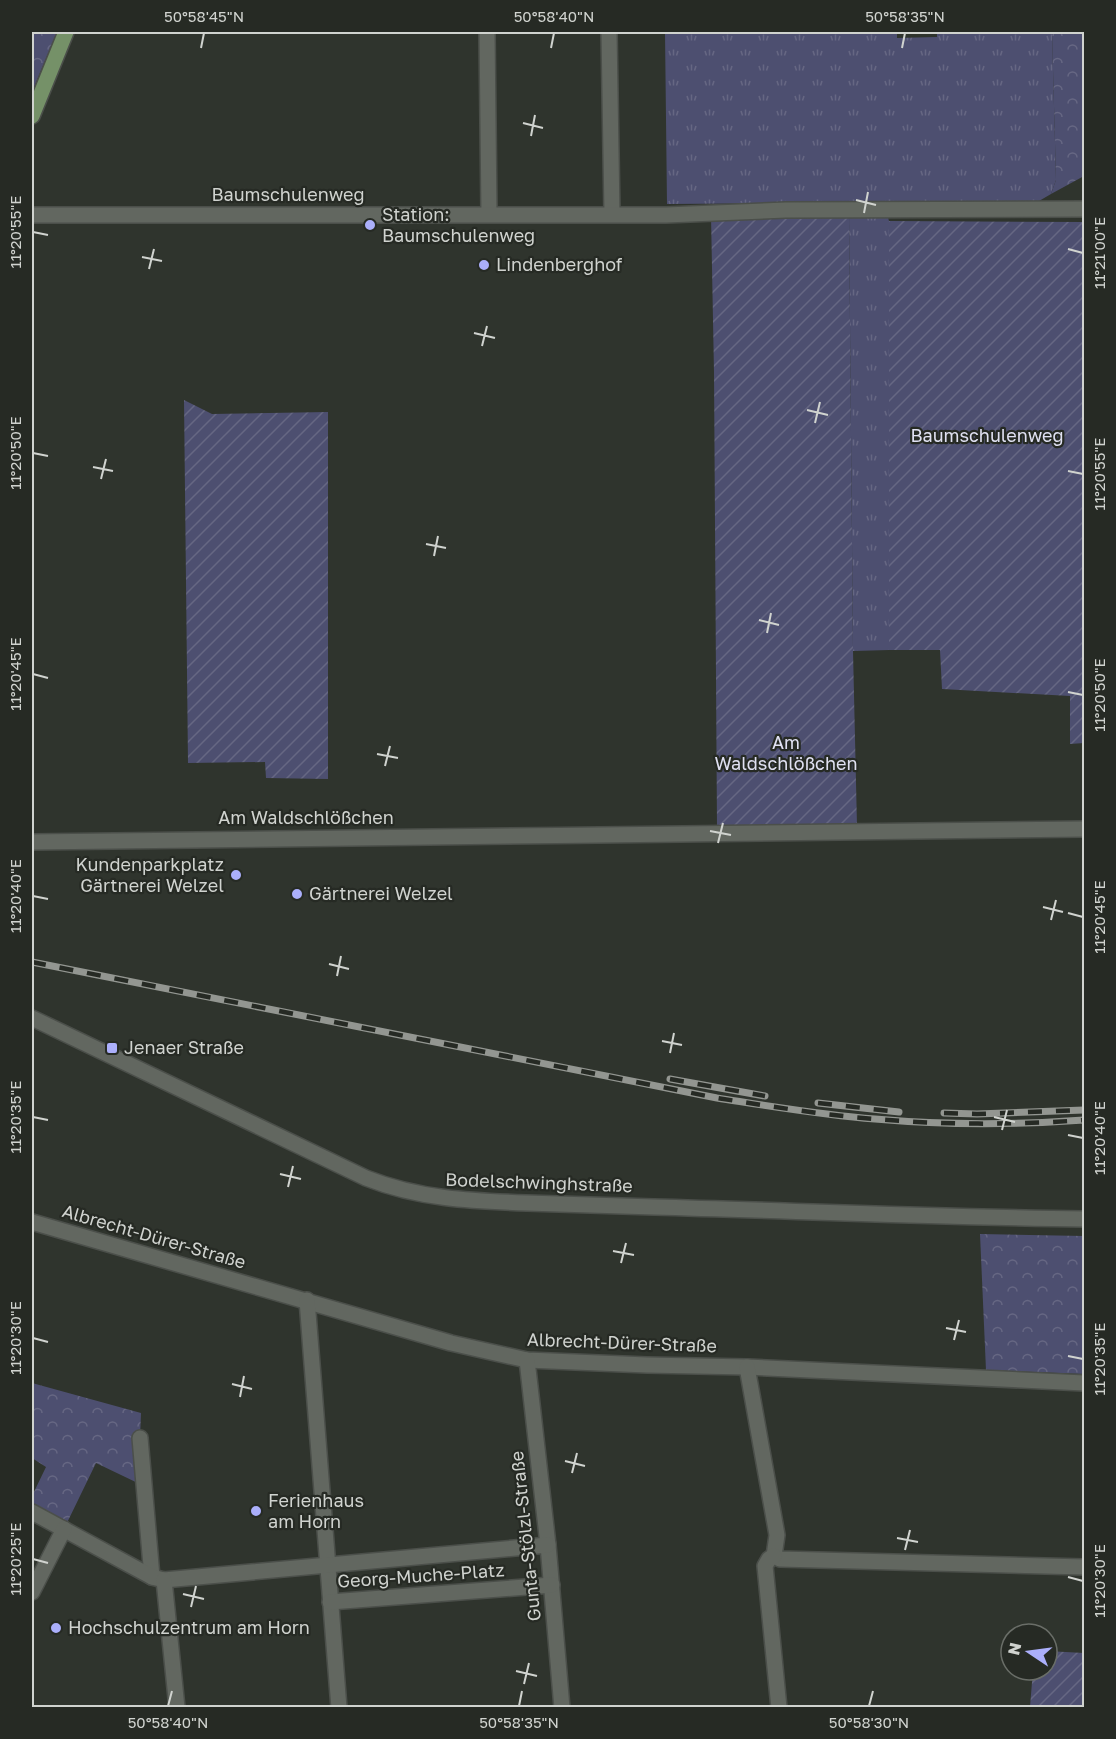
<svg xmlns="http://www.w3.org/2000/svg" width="1116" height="1739" font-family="'Golos Text',sans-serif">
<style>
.grass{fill:url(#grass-tufts)}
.forest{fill:url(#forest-crowns)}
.garden{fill:url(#garden-furrows)}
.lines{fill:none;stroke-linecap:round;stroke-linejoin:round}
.minor-casing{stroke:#4b4f4a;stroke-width:18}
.primary-casing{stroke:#4b4f4a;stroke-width:18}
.minor{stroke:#626760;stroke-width:15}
.primary{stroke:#759168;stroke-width:15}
.rail-casing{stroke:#939691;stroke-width:7}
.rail{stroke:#262a24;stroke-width:4.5;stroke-dasharray:14;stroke-linecap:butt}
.ticks{fill:none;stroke:#d0d3cf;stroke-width:2}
.poi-dot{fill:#abaffb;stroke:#262a24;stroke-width:2}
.labels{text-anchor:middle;stroke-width:4.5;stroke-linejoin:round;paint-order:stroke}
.street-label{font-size:18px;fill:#d0d3cf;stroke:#262a24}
.poi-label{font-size:18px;fill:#d0d3cf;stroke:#262a24;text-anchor:start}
.park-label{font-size:18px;fill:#e0e1f2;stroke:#262a24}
.neatline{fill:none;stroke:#d0d3cf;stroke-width:2}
.ticks-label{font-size:15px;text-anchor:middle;fill:#d0d3cf}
</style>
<defs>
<pattern id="grass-tufts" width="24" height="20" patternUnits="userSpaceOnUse" patternTransform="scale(1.5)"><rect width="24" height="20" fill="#4d4f70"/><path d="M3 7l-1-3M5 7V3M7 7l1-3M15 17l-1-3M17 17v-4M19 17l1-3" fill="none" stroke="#666783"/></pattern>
<pattern id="forest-crowns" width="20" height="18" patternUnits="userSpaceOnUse" patternTransform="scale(1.5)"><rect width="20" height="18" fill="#4d4f70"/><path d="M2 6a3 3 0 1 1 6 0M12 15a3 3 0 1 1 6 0" fill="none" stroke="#666783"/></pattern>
<pattern id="garden-furrows" width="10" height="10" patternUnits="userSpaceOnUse" patternTransform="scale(1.5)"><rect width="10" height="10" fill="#4d4f70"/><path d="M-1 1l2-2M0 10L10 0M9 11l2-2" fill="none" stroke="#666783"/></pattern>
</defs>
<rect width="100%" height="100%" fill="#2f342d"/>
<!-- grass -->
<g class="grass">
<polygon points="665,32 897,32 897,38 937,37 937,32 1052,32 1056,180 1051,194 1039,201 667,204"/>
<polygon points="849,214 887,214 889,221 889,650 853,651"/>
</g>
<!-- forest -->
<g class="forest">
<polygon points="32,32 57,32 32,92"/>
<polygon points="1052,32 1084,32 1084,176 1051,194 1056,180"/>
<polygon points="980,1234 1084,1236 1084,1374 986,1370"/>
<polygon points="32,1383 141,1413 140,1438 144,1486 96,1463 64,1529 32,1512 32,1496 46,1467 32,1458"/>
</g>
<!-- garden -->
<g class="garden">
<polygon points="849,214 853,651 857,826 717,828 714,372 711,215"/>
<polygon points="889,221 1084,222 1084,743 1070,744 1070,696 942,689 940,650 889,650"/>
<polygon points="184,400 212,414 328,412 328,779 266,778 265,762 188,763"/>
<polygon points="1047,1651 1084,1653 1084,1707 1030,1707 1033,1670 1047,1670"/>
</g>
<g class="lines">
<!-- minor casing -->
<g class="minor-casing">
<g id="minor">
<polyline points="487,32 489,214"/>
<polyline points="609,32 612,214"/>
<polyline points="32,215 666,215 786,210 1084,209"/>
<path d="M32,842C382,835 734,836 1084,829"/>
<path d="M32,1018L366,1178C419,1199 471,1201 527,1203C569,1204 611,1206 654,1207C797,1211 941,1217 1084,1219"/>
<polyline points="32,1222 451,1343 527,1360 647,1365 747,1367 1084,1383"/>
<polyline points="307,1300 339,1708"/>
<polyline points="527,1360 548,1545 562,1708"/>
<polyline points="747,1367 777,1535 774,1556 780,1559 1084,1567"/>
<polyline points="140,1438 152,1577"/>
<polyline points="32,1512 152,1577 164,1580 548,1545"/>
<polyline points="774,1556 769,1559 765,1566 779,1708"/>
<polyline points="164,1580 177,1708"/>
<polyline points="32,1592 64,1529"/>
<polyline points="330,1602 552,1585"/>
</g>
</g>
<!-- primary casing -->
<g class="primary-casing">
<polyline id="primary" points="32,116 66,32"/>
</g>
<!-- minor -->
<use href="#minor" class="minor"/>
<!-- primary -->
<use href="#primary" class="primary"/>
<!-- rail casing -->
<g class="rail-casing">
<g id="rail">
<path d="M32,962L717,1098C769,1106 822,1115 875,1119C944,1125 1015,1125 1084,1120"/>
<polyline points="670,1079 765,1096"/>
<polyline points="818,1103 899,1112"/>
<polyline points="944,1113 977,1114 1084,1110"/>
</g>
</g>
<!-- rail -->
<use href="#rail" class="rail"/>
</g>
<!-- ticks -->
<path class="ticks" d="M201,48L204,33M551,48L554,33M902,48L905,33M523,123L543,128M531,136L535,115M856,200L876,205M864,213L868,192M33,232L48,235M1068,249L1083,253M142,257L162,261M149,269L154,249M474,333L495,338M482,346L487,326M807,410L828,415M815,423L820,402M33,453L48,456M93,467L113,471M1068,471L1083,474M101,479L106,459M426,544L446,548M434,556L438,536M759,620L779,625M767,633L771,613M33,674L48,678M1068,692L1083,695M377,754L398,758M385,766L390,746M710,831L731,835M718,843L723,823M33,896L48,899M1043,907L1063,912M1068,913L1083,917M1051,920L1056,900M329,964L349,969M337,976L341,956M662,1041L682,1045M670,1053L674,1033M33,1117L48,1120M994,1117L1015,1122M1002,1130L1007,1110M1068,1135L1083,1138M280,1174L301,1179M288,1187L293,1166M613,1251L634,1255M621,1263L626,1243M946,1328L966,1332M33,1338L48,1342M954,1340L959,1320M1068,1356L1083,1359M232,1384L252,1389M240,1397L244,1376M565,1461L585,1466M572,1473L577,1453M897,1538L918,1542M905,1550L910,1530M33,1559L48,1563M1068,1577L1083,1581M183,1594L204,1599M191,1607L196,1586M516,1671L537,1676M524,1684L529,1663M168,1706L172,1691M519,1706L522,1691M869,1706L873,1691"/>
<!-- markers -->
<g class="poi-dot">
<circle cx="370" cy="225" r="6"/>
<circle cx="484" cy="265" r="6"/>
<circle cx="236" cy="875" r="6"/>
<circle cx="297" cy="894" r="6"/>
<rect x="106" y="1042" width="12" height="12" rx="3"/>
<circle cx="256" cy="1511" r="6"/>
<circle cx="56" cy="1628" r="6"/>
</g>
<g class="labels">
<!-- street labels -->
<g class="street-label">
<text x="288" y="201">Baumschulenweg</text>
<text x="306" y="824">Am Waldschlößchen</text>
<text transform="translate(539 1183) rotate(2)" y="6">Bodelschwinghstraße</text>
<text transform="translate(154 1237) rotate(16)" y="6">Albrecht-Dürer-Straße</text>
<text transform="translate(622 1343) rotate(2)" y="6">Albrecht-Dürer-Straße</text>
<text transform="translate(526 1536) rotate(-96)" y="6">Gunta-Stölzl-Straße</text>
<text transform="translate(421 1576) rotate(-4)" y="6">Georg-Muche-Platz</text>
</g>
<!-- poi labels -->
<g class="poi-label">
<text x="382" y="221">Station:<tspan x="382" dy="21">Baumschulenweg</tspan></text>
<text x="496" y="271">Lindenberghof</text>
<text x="224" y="871" text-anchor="end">Kundenparkplatz<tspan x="224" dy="21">Gärtnerei Welzel</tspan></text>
<text x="309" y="900">Gärtnerei Welzel</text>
<text x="124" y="1054">Jenaer Straße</text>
<text x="268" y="1507">Ferienhaus<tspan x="268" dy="21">am Horn</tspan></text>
<text x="68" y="1634">Hochschulzentrum am Horn</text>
</g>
<!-- park labels -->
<g class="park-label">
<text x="987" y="442">Baumschulenweg</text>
<text x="786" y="749">Am<tspan x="786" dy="21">Waldschlößchen</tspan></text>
</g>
</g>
<!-- border -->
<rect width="1116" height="1739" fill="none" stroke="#262a24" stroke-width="66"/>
<!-- north arrow -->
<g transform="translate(1029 1652) rotate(283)"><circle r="28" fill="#262a24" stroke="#6a6e68" stroke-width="1.5"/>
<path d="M0-4.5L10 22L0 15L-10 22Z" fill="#abaffb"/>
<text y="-9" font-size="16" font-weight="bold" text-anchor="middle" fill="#d0d3cf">N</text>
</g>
<rect x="33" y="33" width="1050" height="1673" class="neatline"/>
<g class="ticks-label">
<text x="204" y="22">50°58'45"N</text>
<text x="554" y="22">50°58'40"N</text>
<text x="905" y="22">50°58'35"N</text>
<text transform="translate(16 232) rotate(-90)" y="5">11°20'55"E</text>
<text transform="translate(1100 253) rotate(-90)" y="5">11°21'00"E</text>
<text transform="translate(16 453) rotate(-90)" y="5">11°20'50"E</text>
<text transform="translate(1100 474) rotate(-90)" y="5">11°20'55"E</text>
<text transform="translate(16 674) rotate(-90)" y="5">11°20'45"E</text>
<text transform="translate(1100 695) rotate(-90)" y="5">11°20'50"E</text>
<text transform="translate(16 896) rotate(-90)" y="5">11°20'40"E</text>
<text transform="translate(1100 917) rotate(-90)" y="5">11°20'45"E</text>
<text transform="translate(16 1117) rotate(-90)" y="5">11°20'35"E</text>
<text transform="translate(1100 1138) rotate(-90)" y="5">11°20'40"E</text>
<text transform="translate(16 1338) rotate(-90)" y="5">11°20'30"E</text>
<text transform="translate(1100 1359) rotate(-90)" y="5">11°20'35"E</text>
<text transform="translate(16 1559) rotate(-90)" y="5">11°20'25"E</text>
<text transform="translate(1100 1581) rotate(-90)" y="5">11°20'30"E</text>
<text x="168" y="1728">50°58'40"N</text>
<text x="519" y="1728">50°58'35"N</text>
<text x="869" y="1728">50°58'30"N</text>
</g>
</svg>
